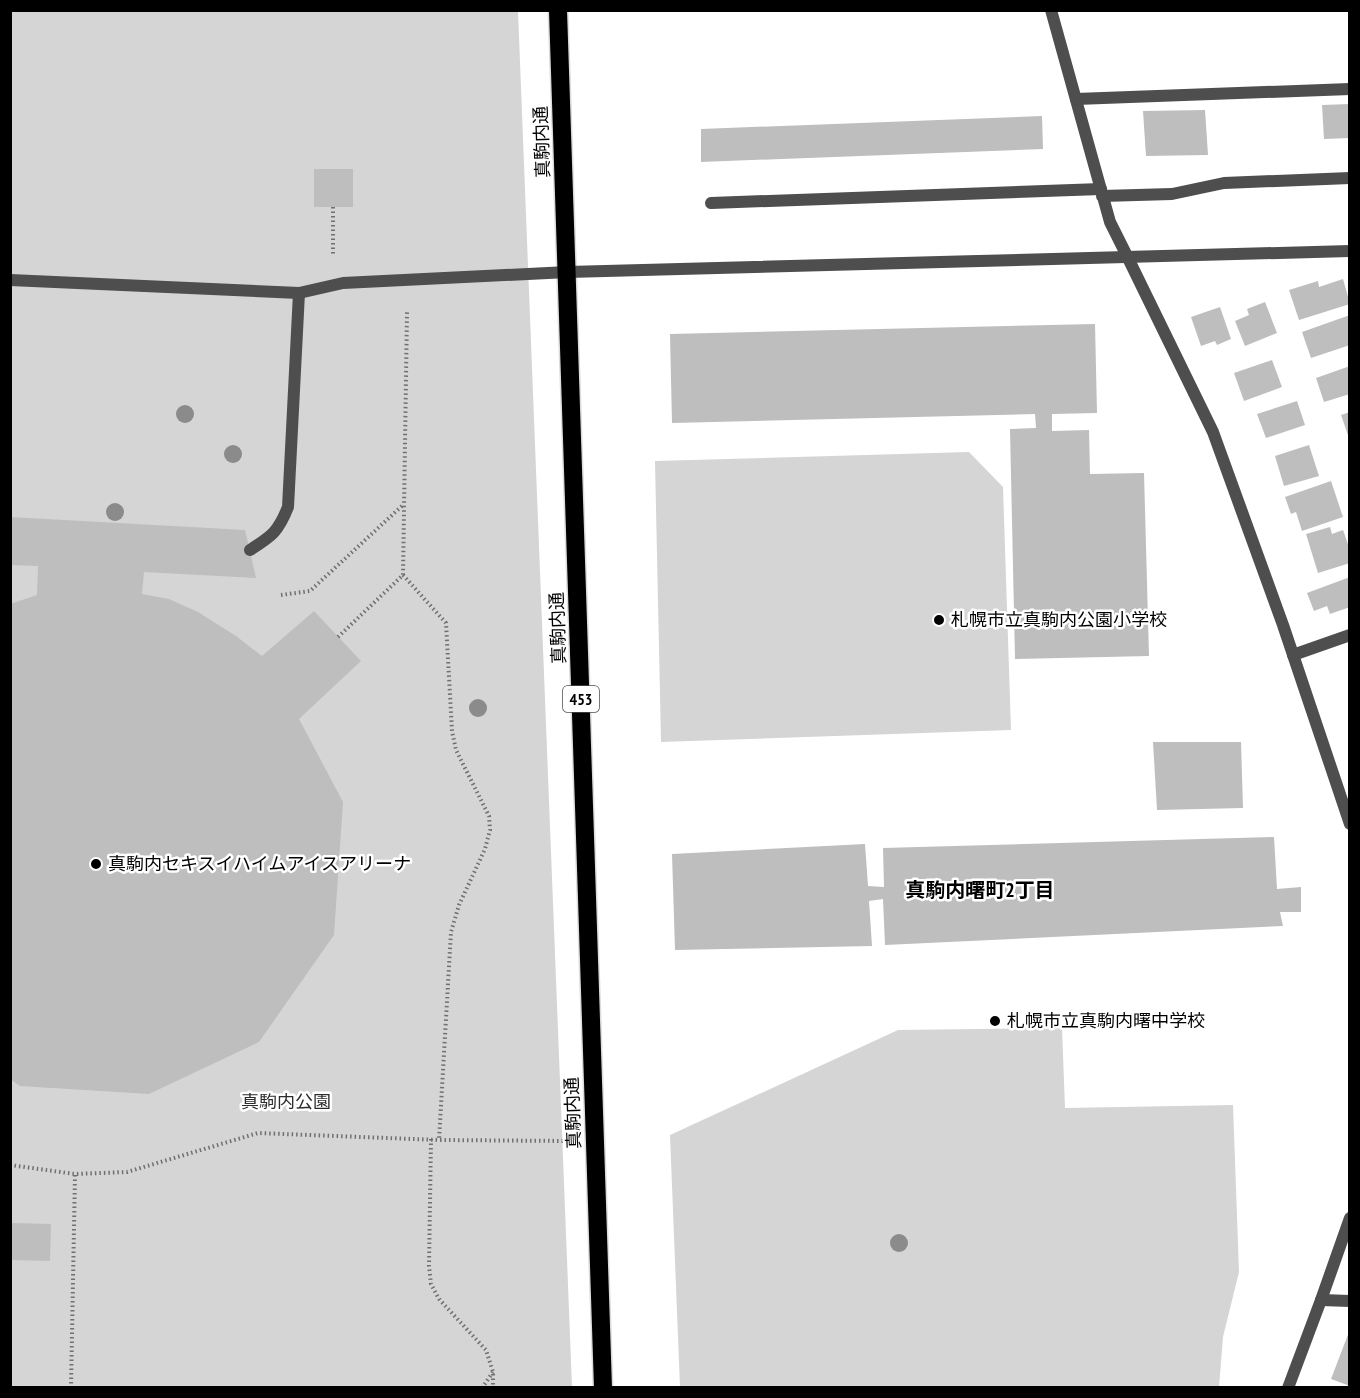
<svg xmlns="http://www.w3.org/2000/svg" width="1360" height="1398" font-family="'PT Sans Narrow','Noto Sans JP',sans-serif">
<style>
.green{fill:#d5d5d5}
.building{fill:#bebebe}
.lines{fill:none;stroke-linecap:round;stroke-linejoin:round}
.highway-casing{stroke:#dbdbdb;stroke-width:21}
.path{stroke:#707070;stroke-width:4;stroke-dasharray:1.5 3;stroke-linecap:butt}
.lane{stroke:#4e4e4e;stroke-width:12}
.street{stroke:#4e4e4e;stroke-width:12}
.highway{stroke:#000;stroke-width:18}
.tree{fill:#8b8b8b}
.poi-dot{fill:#000;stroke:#fff;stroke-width:2}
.labels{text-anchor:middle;stroke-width:5;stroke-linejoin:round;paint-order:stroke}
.shield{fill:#fff;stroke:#4c4c4c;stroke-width:1.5}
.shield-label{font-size:16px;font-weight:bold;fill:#000}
.street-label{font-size:18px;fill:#000;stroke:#fff}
.poi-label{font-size:18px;fill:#000;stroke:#fff;text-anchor:start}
.park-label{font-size:18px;fill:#2c2c2c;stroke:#fff}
.neighbourhood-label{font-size:20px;font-weight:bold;fill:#000;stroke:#fff}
</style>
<rect width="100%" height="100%" fill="#fff"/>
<!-- green -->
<g class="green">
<polygon points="10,11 518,11 572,1387 11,1387"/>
<polygon points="969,452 1003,487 1011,730 661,742 655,461"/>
<polygon points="1062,1028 1065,1108 1233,1105 1239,1272 1223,1337 1219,1387 680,1387 670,1135 898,1030"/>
</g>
<!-- building -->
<g class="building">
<polygon points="1350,104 1350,138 1324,139 1322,105"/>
<polygon points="1205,110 1208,155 1146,156 1143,111"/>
<polygon points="1042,116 1043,149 701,162 701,129"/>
<rect x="314" y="169" width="39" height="38"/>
<polygon points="1343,279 1350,304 1299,320 1289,290 1318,281 1319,287"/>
<polygon points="1265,302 1277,333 1245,346 1235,321 1249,315 1247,309"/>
<polygon points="1220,307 1231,339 1217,345 1215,341 1201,346 1191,317"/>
<polygon points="1350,315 1350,345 1311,358 1302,332"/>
<polygon points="1095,324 1097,413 1052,414 1052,431 1089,430 1090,474 1144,473 1149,656 1015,659 1010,429 1036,428 1035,414 672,423 670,334"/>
<polygon points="1272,360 1282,387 1244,401 1234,373"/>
<polygon points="1350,366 1350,394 1324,402 1316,378"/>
<polygon points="1297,401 1305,425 1266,438 1257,414"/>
<polygon points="1350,412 1350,438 1349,438 1341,415"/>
<polygon points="1309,445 1319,476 1284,486 1275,456"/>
<polygon points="1331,481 1343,517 1302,531 1296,512 1291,514 1285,497"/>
<polygon points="10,517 245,530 256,578 144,572 142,594 169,599 198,612 236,636 262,656 314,611 361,661 299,719 343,802 334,935 259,1042 149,1094 20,1086 10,1079 10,604 37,595 38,566 10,565"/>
<polygon points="1330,527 1332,534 1343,530 1350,550 1350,563 1318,573 1306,534"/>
<polygon points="1350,577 1350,607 1330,614 1327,606 1314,611 1307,593"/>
<polygon points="1153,742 1241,742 1243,808 1157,810"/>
<polygon points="1274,837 1277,889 1301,887 1301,912 1280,912 1283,926 885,945 883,899 869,901 872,946 675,950 672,854 865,844 868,886 884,887 883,848"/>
<polygon points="11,1223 51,1224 50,1261 10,1260"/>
<polygon points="1349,1332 1350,1332 1350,1386 1331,1379"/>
</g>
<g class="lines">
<!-- highway casing -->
<g class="highway-casing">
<polyline id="highway" points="558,10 603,1388"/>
</g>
<!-- path -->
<g class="path">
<polyline points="333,207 333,254"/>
<polyline points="403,575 446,623 452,731 456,750 489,816 490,830 485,849 459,905 451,932 439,1140"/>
<polyline points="281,595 310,591 403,505"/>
<polyline points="338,637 403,575 407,312"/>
<polyline points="431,1139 429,1266 431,1284 439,1299 486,1350 493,1372 493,1388"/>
<polyline points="10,1165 75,1174 127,1172 258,1133 439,1140 570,1141"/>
<polyline points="71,1388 75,1174"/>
<polyline points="482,1388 493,1372"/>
</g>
<!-- lane -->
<g class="lane">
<polyline points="1051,10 1110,222 1128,258"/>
<polyline points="1076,99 1350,89"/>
<polyline points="1102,196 1172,194 1224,183 1350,178"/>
<polyline points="711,203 1101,189"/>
<polyline points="10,280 299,293 343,283 568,272"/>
<path d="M250,550C272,536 278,532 288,507L299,293"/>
</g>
<!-- street -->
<g class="street">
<polyline points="1128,258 1213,432 1283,625 1350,824"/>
<polyline points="568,272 1350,251"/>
<polyline points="1293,655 1350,635"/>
<polyline points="1321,1300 1350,1301"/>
<polyline points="1288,1388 1321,1300 1350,1218"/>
</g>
<!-- highway -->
<use href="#highway" class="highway"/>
</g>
<!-- trees -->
<g class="tree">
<circle cx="185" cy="414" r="9"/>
<circle cx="233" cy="454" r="9"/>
<circle cx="115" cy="512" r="9"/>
<circle cx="478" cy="708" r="9"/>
<circle cx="899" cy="1243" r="9"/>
</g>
<!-- markers -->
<g class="poi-dot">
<circle cx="939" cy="620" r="6"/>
<circle cx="96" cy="864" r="6"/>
<circle cx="995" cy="1021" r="6"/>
</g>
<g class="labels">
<!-- shield labels -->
<rect class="shield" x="563" y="686" width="36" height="26" rx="4.5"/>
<g class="shield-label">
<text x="581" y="705">453</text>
</g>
<!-- street labels -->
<g class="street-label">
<text transform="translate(542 142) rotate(-92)" y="6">真駒内通</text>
<text transform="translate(558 628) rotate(-92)" y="6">真駒内通</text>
<text transform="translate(573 1113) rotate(-92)" y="6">真駒内通</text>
</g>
<!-- poi labels -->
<g class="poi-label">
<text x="951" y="626">札幌市立真駒内公園小学校</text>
<text x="108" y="870">真駒内セキスイハイムアイスアリーナ</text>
<text x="1007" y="1027">札幌市立真駒内曙中学校</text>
</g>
<!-- park labels -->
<g class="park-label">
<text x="286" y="1108">真駒内公園</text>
</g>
<!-- neighbourhood labels -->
<g class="neighbourhood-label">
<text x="980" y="897">真駒内曙町2丁目</text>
</g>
</g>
<!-- border -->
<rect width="1360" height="1398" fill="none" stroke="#000000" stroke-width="24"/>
</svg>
